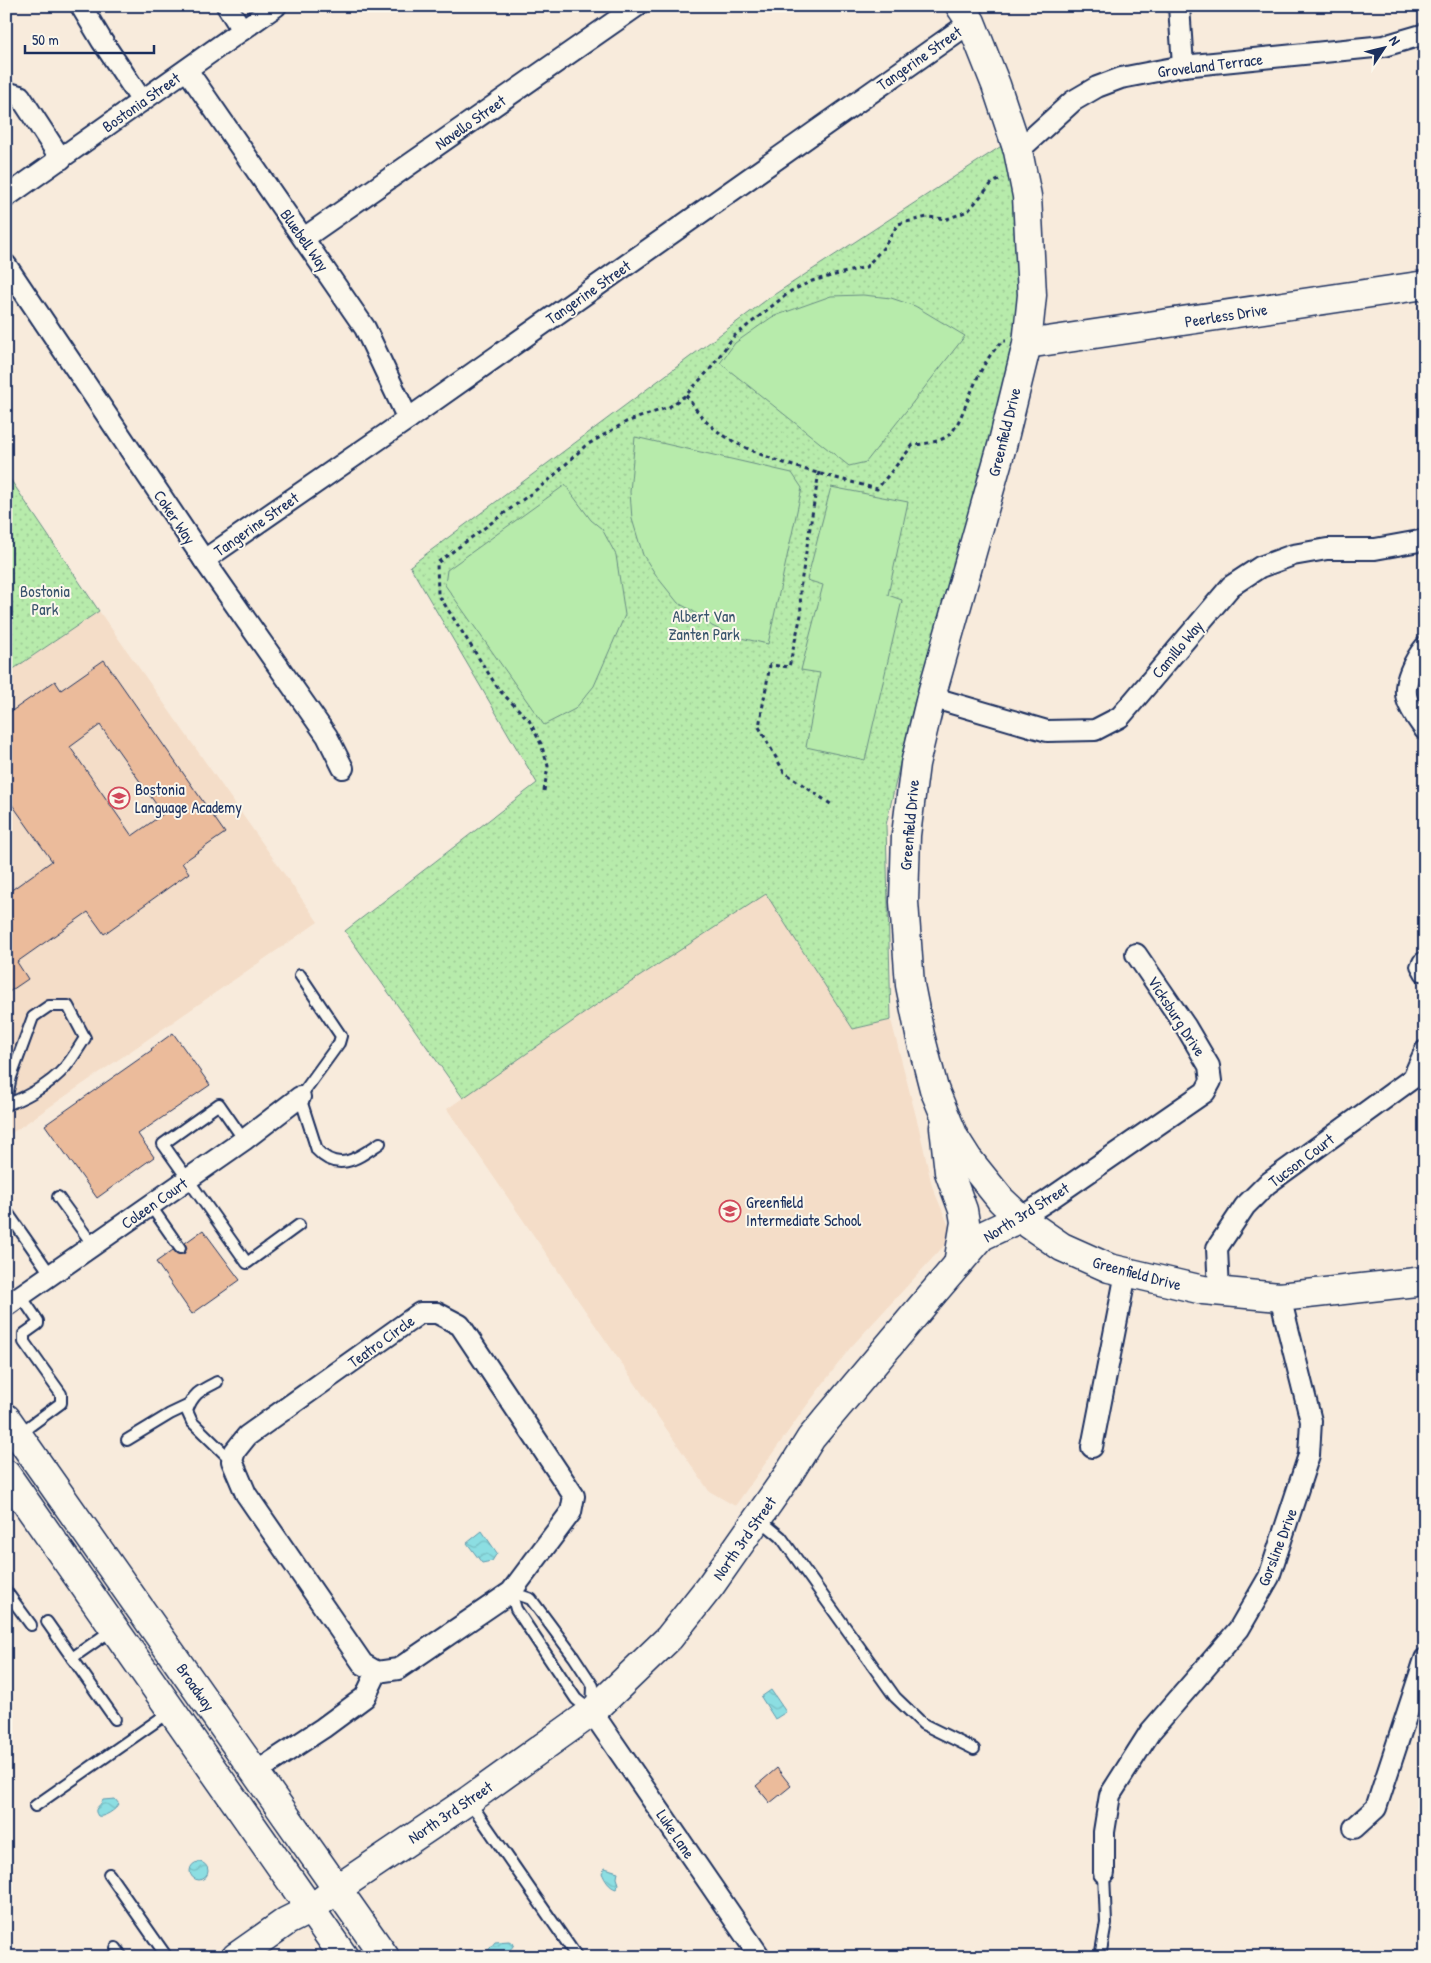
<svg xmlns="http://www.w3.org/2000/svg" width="1431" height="1963" font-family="'Patrick Hand',sans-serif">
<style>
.built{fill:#f4ddc8}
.park{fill:url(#park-dots);stroke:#698d84}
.pitch{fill:#b7ebab;stroke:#698d84}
.water{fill:url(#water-waves);stroke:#5f98ad}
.building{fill:#ebbb9b;stroke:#1b2f5e;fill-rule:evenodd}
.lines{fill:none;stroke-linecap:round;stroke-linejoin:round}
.lane-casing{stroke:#1b2f5e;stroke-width:14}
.street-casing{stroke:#1b2f5e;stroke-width:24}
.secondary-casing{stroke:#1b2f5e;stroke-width:31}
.primary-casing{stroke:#1b2f5e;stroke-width:31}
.path{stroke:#1b2f5e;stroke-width:3;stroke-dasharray:4 4;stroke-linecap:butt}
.lane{stroke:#fbf7ec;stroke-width:10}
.street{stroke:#fbf7ec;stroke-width:20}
.secondary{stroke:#fbf7ec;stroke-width:28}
.primary{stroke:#fbf7ec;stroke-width:28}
.labels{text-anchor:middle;stroke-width:4;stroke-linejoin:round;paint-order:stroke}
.street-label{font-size:16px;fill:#1b2f5e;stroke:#fbf7ec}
.park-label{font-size:16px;fill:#3a556d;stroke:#fbf7ec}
.poi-label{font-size:16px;fill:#1b2f5e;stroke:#fbf7ec;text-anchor:start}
</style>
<defs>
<pattern id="park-dots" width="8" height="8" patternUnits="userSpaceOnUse" patternTransform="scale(1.25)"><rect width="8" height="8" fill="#b7ebab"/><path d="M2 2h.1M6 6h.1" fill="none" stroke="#9dca96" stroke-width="1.8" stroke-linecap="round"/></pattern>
<pattern id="water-waves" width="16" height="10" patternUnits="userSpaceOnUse" patternTransform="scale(1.25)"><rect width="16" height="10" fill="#8cdee2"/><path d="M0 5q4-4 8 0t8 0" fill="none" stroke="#78bfc4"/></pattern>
</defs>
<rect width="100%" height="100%" fill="#f8ebdc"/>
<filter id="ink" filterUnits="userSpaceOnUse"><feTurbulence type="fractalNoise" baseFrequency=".02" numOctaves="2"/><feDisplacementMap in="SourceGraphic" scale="10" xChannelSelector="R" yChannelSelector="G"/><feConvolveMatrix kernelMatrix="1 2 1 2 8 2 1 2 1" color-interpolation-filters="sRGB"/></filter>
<g filter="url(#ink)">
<!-- built -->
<g class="built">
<polygon points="99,611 318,922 6,1137 6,674"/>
<polygon points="766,893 853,1029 891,1020 919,1128 932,1186 953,1236 850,1348 807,1405 735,1506 709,1491 447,1109 599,1003"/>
</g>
<!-- park -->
<g class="park">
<polygon points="1006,143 1017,189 1020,292 1011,364 911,715 886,825 891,1020 853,1029 766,894 599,1003 463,1098 345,931 537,783 410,566 769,298"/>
<polygon points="6,473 99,611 6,674"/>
</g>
<!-- pitch -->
<g class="pitch">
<polygon points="863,295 891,298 915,306 965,336 866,462 849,466 720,363 735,343 772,317 831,296"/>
<polygon points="635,437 792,473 802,488 768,644 736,637 712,626 693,611 678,603 658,578 643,555 632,519 630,492"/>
<polygon points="565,485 591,520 602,529 616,555 625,615 594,686 575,709 544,725 445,585 447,570"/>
<polygon points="831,487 908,502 888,595 902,600 865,760 806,747 820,673 801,670 823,585 807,580"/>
</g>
<!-- water -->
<g class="water">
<polygon points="482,1531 497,1553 492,1561 482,1563 467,1543"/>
<polygon points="771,1690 786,1712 775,1719 761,1697"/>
<path d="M115,1799L119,1804C116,1810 103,1818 98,1816C92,1808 100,1807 103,1800Z"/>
<circle cx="199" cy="1871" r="9"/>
<path d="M605,1868L618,1872L617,1878L619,1884L616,1889C609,1887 605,1880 602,1873Z"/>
<path d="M509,1941L514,1944C511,1953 497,1956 488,1956L486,1953L495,1942Z"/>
</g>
<!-- building -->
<g class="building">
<path d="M104,660L225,833L182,863L189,873L104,934L88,912L17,962L28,979L6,994V894L52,861L6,796V715L55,681L61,690ZM100,725L163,814L132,836L70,747Z"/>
<polygon points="173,1033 210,1085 138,1134 154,1157 97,1198 45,1125 152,1050 151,1049"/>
<polygon points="203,1230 240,1280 192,1314 156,1262 173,1250 178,1254 184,1254 187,1248 185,1243"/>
<polygon points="777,1768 791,1786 770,1803 756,1786"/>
</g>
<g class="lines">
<!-- lane casing -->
<g class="lane-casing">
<g id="lane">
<polyline points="1425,956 1419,960 1416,966 1421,975 1425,975"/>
<path d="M300,975L341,1036L339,1043L300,1097L317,1150C339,1174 359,1157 380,1143"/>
<path d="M6,1100L11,1077L33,1017L49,1006H68L85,1038C80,1046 75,1054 70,1061C56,1081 29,1096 6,1105"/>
<polyline points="244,1140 219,1104 163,1144 247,1263 299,1225"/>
<polyline points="58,1197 93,1245"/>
<polyline points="150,1205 180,1248"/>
<polyline points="7,1212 51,1275"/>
<path d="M217,1382C201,1390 193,1393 187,1411L192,1422L232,1461"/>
<polyline points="19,1434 61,1403 61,1394 24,1342 24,1334 38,1324 38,1321 21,1296"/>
<polyline points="127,1440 170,1414 189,1405"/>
<polyline points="759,1519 781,1537 895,1697 923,1724 974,1749"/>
<polyline points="6,1591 31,1625"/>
<polygon points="511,1592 531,1599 574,1657 593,1686 592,1712 576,1699 516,1609"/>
<polyline points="47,1622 115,1719"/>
<polyline points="72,1658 112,1630"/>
<polyline points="469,1801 577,1957"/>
<polyline points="35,1806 171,1711"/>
<polyline points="109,1874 167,1957"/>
<polyline points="116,1948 122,1957"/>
<polyline points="1100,1957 1106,1923 1104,1873"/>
</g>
</g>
<!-- street casing -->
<g class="street-casing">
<g id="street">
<polyline points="81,6 102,41 142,101"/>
<polyline points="227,6 242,30"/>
<polyline points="1179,6 1183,66"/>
<polyline points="187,70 365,328 408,419"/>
<polyline points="6,92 20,96 61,159"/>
<polyline points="1018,151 1073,101 1097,87 1121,78 1183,66 1384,46 1425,34"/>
<polyline points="6,197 276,6"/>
<polyline points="304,238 637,6"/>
<polyline points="6,265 204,560 327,736 343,768"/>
<polyline points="204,560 408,419 971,22"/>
<path d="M1425,647C1415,659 1402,683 1407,699C1410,710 1419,721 1425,730"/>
<polyline points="931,697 1047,731 1095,730 1120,717 1231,586 1260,567 1293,555 1327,549 1375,549 1425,540"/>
<polyline points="1020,1218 1047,1201 1205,1092 1211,1081 1209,1066 1186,1027 1136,954"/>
<polyline points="1219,1292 1217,1248 1245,1206 1267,1184 1413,1078 1425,1051"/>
<polyline points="6,1306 244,1140 300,1097"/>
<polygon points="420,1313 437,1313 460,1325 574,1496 571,1512 511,1592 398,1669 377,1672 363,1664 246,1494 232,1461 235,1451 247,1436"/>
<polyline points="1092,1447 1126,1273"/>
<polyline points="592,1712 760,1957"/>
<polyline points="256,1772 323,1728 365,1697 377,1672"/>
<polyline points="1354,1828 1376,1808 1425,1659"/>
<polyline points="1104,1873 1104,1832 1110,1795 1150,1732 1239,1629 1269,1577 1309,1455 1311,1421 1280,1297"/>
</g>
</g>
<!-- secondary casing -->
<g class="secondary-casing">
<g id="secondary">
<polyline points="960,6 971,22 996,85 1018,151 1027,196 1032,295 1027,344 1002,446 931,697 915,764 906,835 904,902 910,985 920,1035 934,1089 954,1137 968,1159 1001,1200 1020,1218 1062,1247 1109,1268 1203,1290 1280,1297 1425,1281"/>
<polyline points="1027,344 1425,285"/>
<polyline points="944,1127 949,1172 963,1210 965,1222 958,1264"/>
<polyline points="236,1957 287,1921 311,1909 337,1889 469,1800 592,1712 669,1638 711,1585 788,1475 811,1438 929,1298 982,1236 1020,1218"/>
</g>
</g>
<!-- primary casing -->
<g class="primary-casing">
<g id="primary">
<polyline points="6,1418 385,1957"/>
<polyline points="6,1474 344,1957"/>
</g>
</g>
<!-- path -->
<g class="path">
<path d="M686,395C691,402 696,410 702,417C738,458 825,474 877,489L913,445C925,444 941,442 950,434C957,427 961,416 965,407C975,383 984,358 1003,341H1006"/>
<polyline points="819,472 800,589 801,615 789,667 770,665 759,727 784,772 832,805"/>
<polyline points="544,791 548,766 541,744 529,720 499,690 438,594 437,563 548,481 585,446 626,422 669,407 686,395 711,368 733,337 791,291 812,281 866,267 884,247 898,224 927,217 947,219 968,211 992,183 1003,178"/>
</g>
<!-- lane -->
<use href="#lane" class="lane"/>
<!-- street -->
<use href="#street" class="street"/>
<!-- secondary -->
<use href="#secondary" class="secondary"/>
<!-- primary -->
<use href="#primary" class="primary"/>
</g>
</g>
<!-- icons -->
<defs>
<g id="school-ring" transform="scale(1.125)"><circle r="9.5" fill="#fbf7ec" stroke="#d1495b" stroke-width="1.5"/><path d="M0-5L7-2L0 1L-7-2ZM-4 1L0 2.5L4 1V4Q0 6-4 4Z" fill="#d1495b"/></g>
</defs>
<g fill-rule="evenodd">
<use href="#school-ring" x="119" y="798"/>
<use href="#school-ring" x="730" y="1211"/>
</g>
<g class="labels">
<!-- street labels -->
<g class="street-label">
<text transform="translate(919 58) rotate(-35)" y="6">Tangerine Street</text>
<text transform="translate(1210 65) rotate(-7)" y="6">Groveland Terrace</text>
<text transform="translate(141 102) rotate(-35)" y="6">Bostonia Street</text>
<text transform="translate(470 122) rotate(-35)" y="6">Navello Street</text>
<text transform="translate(305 240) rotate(55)" y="6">Bluebell Way</text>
<text transform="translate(588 292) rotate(-35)" y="6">Tangerine Street</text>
<text transform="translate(1226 315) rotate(-9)" y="6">Peerless Drive</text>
<text transform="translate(1004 432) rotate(-76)" y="6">Greenfield Drive</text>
<text transform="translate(175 517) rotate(56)" y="6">Coker Way</text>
<text transform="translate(256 524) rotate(-35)" y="6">Tangerine Street</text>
<text transform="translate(1177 649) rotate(-50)" y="6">Camillo Way</text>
<text transform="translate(909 825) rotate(-85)" y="6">Greenfield Drive</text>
<text transform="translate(1177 1016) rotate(57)" y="6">Vicksburg Drive</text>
<text transform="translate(1301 1160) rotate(-37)" y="6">Tucson Court</text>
<text transform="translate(154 1203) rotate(-35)" y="6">Coleen Court</text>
<text transform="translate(1026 1212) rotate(-32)" y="6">North 3rd Street</text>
<text transform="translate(1137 1273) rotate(15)" y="6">Greenfield Drive</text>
<text transform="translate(381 1341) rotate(-36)" y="6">Teatro Circle</text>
<text transform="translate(744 1538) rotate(-55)" y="6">North 3rd Street</text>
<text transform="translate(1277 1547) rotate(-69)" y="6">Gorsline Drive</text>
<text transform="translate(196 1687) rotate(55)" y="6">Broadway</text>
<text transform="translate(450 1812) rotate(-34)" y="6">North 3rd Street</text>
<text transform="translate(676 1834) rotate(56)" y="6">Luke Lane</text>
</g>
<!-- park labels -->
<g class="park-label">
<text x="45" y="597">Bostonia<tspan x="45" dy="18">Park</tspan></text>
<text x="704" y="622">Albert Van<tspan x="704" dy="18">Zanten Park</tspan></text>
</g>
<!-- poi labels -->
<g class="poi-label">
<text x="135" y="795">Bostonia<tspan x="135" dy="18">Language Academy</tspan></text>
<text x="746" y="1208">Greenfield<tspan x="746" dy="18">Intermediate School</tspan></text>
</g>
</g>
<!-- margin -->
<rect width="1431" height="1963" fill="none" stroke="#fbf7ec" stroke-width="25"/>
<rect x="12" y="12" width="1406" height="1938" fill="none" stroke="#1b2f5e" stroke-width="2" filter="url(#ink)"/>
<!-- north arrow -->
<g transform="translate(1384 48) rotate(55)" stroke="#fbf7ec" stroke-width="4" paint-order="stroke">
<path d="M0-4L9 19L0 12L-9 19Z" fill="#1b2f5e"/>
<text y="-8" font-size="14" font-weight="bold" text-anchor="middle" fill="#1b2f5e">N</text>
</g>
<!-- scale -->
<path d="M25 45v8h129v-8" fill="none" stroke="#1b2f5e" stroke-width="2.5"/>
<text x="32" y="45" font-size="15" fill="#1b2f5e" stroke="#fbf7ec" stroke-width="4" paint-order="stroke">50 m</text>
</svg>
